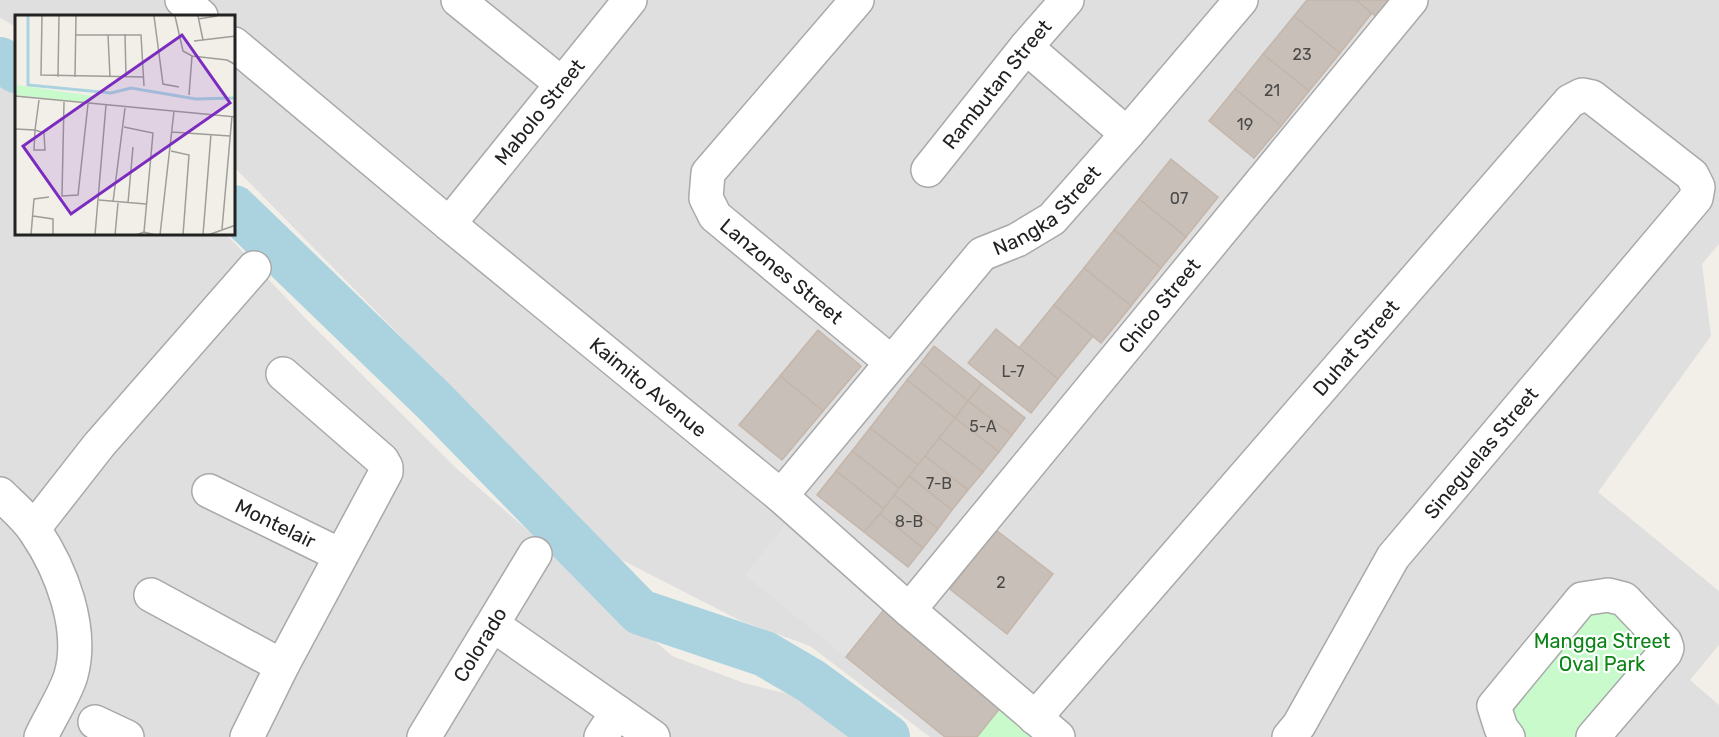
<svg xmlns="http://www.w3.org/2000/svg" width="1719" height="737" font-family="Rubik,sans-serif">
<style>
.residential{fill:#e0dfdf}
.park{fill:#c8facc}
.parking{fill:#e2e2e2}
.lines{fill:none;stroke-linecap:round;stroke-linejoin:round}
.river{stroke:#aad3df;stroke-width:46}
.building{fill:#c7bfb8;stroke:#c4b6ab;stroke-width:1.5}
.minor-casing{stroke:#a9a9a9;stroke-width:36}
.minor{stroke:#fff;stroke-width:33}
.labels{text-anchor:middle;stroke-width:4.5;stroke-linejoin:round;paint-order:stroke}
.number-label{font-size:16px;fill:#4b4948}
.street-label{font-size:20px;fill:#222;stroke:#fff}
.park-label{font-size:20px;fill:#0c8416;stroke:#fff}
.inset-river{fill:none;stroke:#aad3df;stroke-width:3}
.inset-road{fill:none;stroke:#9f9d99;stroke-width:1.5}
.view{fill:#7b2cbf;fill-opacity:0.15;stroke:#7b2cbf;stroke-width:3}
.inset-edge{fill:none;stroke:#222;stroke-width:3}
</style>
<rect width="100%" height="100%" fill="#f2efe9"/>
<!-- residential -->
<g class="residential">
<polygon points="0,0 1719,0 1719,244 1702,264 1711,336 1598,492 1719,591 1719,645 1690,680 1719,705 1719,737 930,737 810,646 741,621 620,559 234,167 234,16 16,16 16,27 0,18"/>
<polygon points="0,82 16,92 16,234 226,234 305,318 456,468 672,656 744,683 808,699 859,737 0,737"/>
</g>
<!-- park -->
<g class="park">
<polygon points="1586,604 1625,605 1656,656 1586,737 1517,737 1502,705"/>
<polygon points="1004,703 1043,737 977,737"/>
</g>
<!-- parking -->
<polygon class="parking" points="785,525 886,607 846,657 745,575"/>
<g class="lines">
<!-- river -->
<g class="river">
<polyline points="0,60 16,70"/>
<polyline points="234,208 435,402 640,612 765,654 811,681 887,737"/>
</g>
</g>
<!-- building -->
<g class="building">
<polygon points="1307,0 1356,0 1372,13 1340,53 1294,16"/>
<polygon points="1356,0 1395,0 1379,19"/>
<polygon points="1294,16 1340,53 1309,91 1263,54"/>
<polygon points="1263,54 1309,91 1281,126 1235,89"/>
<polygon points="1235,89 1281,126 1254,158 1209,121"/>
<polygon points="1171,159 1218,197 1186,237 1139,199"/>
<polygon points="1139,199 1186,237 1161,268 1114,230"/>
<polygon points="1114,230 1161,268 1131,306 1084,268"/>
<polygon points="1084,268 1131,306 1101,343 1054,305"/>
<polygon points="1054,305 1093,336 1058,379 1019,348"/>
<polygon points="996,329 1058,379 1031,413 968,363"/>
<polygon points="818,330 861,366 823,411 780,376"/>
<polygon points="934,346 982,384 968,401 921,363"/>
<polygon points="921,363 968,401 955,418 907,380"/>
<polygon points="780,376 823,411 782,460 739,425"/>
<polygon points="907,380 955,418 918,465 870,428"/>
<polygon points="982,384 1025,418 1012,435 968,401"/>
<polygon points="968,401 1012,435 999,452 955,418"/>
<polygon points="955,418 999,452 983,472 939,438"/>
<polygon points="870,428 918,465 899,488 852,451"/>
<polygon points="939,438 983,472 968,490 925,456"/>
<polygon points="852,451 899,488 884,509 836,471"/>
<polygon points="925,456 968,490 952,510 909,476"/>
<polygon points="836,471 884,509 864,532 817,495"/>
<polygon points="909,476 952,510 938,529 894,495"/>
<polygon points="894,495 938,529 923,548 880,514"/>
<polygon points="880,514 923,548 908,567 864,532"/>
<polygon points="996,530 1053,574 1007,634 950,589"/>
<polygon points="886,607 1004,703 977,737 945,737 846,657"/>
</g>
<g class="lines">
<!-- minor casing -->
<g class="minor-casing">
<g id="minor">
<polyline points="182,0 201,16"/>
<polyline points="458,0 562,84"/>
<path id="s1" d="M857,0L708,173L706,198L715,216L891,362"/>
<path id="s2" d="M234,44L449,224L781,496L909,610L1058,737"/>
<polyline points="1026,47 1127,134"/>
<path id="s3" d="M928,170L1026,47L1067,0"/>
<path id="s4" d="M449,224L630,0"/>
<path id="s5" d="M209,491L340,555"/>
<path d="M0,494C11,505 26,517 35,531C61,569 84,628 71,675C66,693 49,719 41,737"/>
<path id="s6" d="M781,496L982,254L1017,240L1052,219L1127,134L1241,0"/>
<polyline points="34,528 99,445 254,268"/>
<polyline points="151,595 282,666"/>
<path id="s7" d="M909,610L1411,0"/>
<polyline points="493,625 653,737"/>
<path id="s8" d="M1035,718L1570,101L1582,95L1592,97L1692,175L1698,187L1696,198L1393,557L1299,725L1289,737"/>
<polyline points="95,722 127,737"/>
<polyline points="247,737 282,666 386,472 386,467 382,460 283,374"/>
<path id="s9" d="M424,737L535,554"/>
<polyline points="601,737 617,712"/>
<polyline points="1508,737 1501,728 1494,706 1582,599 1608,595 1624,599 1665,642 1667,648 1665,653 1593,737"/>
</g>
</g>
<!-- minor -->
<use href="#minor" class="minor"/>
</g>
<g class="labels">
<!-- number labels -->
<g class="number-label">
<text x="1302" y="60">23</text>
<text x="1272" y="96">21</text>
<text x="1245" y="130">19</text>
<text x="1179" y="204">07</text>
<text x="1013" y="377">L-7</text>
<text x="983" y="432">5-A</text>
<text x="939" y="489">7-B</text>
<text x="909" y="527">8-B</text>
<text x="1001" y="588">2</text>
</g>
<!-- street labels -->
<g class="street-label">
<text dy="7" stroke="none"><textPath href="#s3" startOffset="110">Rambutan Street</textPath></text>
<text dy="7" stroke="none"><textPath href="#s4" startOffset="144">Mabolo Street</textPath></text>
<text dy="7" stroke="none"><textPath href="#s6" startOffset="394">Nangka Street</textPath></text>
<text dy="7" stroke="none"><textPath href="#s1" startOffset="360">Lanzones Street</textPath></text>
<text dy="7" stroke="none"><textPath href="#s7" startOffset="394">Chico Street</textPath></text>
<text dy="7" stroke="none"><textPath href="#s8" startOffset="490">Duhat Street</textPath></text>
<text dy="7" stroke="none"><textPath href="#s2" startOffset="538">Kaimito Avenue</textPath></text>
<text transform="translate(1481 453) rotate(-50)" y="7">Sineguelas Street</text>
<text dy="7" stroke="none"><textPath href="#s5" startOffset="74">Montelair</textPath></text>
<text dy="7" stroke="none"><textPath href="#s9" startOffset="108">Colorado</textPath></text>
</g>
<!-- park labels -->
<g class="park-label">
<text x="1602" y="648">Mangga Street<tspan x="1602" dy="23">Oval Park</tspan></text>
</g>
</g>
<!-- overview -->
<g transform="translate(15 15)">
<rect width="220" height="220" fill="#f2efe9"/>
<path d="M2,70L77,81L76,88L1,80Z" fill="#c8facc"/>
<path class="inset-river" d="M13,1V70L96,78L116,73L181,84L221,83"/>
<path class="inset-road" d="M27,1L26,60L129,62M139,1L148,69L164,72M160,1L168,36L177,41L212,45L221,50M183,1L188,25M183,4L202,1M110,19L111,62M61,20H126L129,71M93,20L95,62M179,26L221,21M0,30V75M43,62L44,1M60,62L61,1M174,80L177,41M0,81L221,102M49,87L47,181L63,180L73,89M109,112L138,118L129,217M0,114L20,115L29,118L30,135H19L20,115L24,85M157,117L215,121M156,136L174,140L168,220M84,185L131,189M98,187L110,93M113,188L118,132M18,201L38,204V220M207,214L217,101M16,220L19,184L34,182M80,220L91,90M100,220L103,188M121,220L129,217L140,220M145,220L159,96M188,220L196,119M193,220L221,210"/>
<path class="view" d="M167,20L215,88L56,199L8,131Z"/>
<rect width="220" height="220" class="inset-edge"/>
</g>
</svg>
